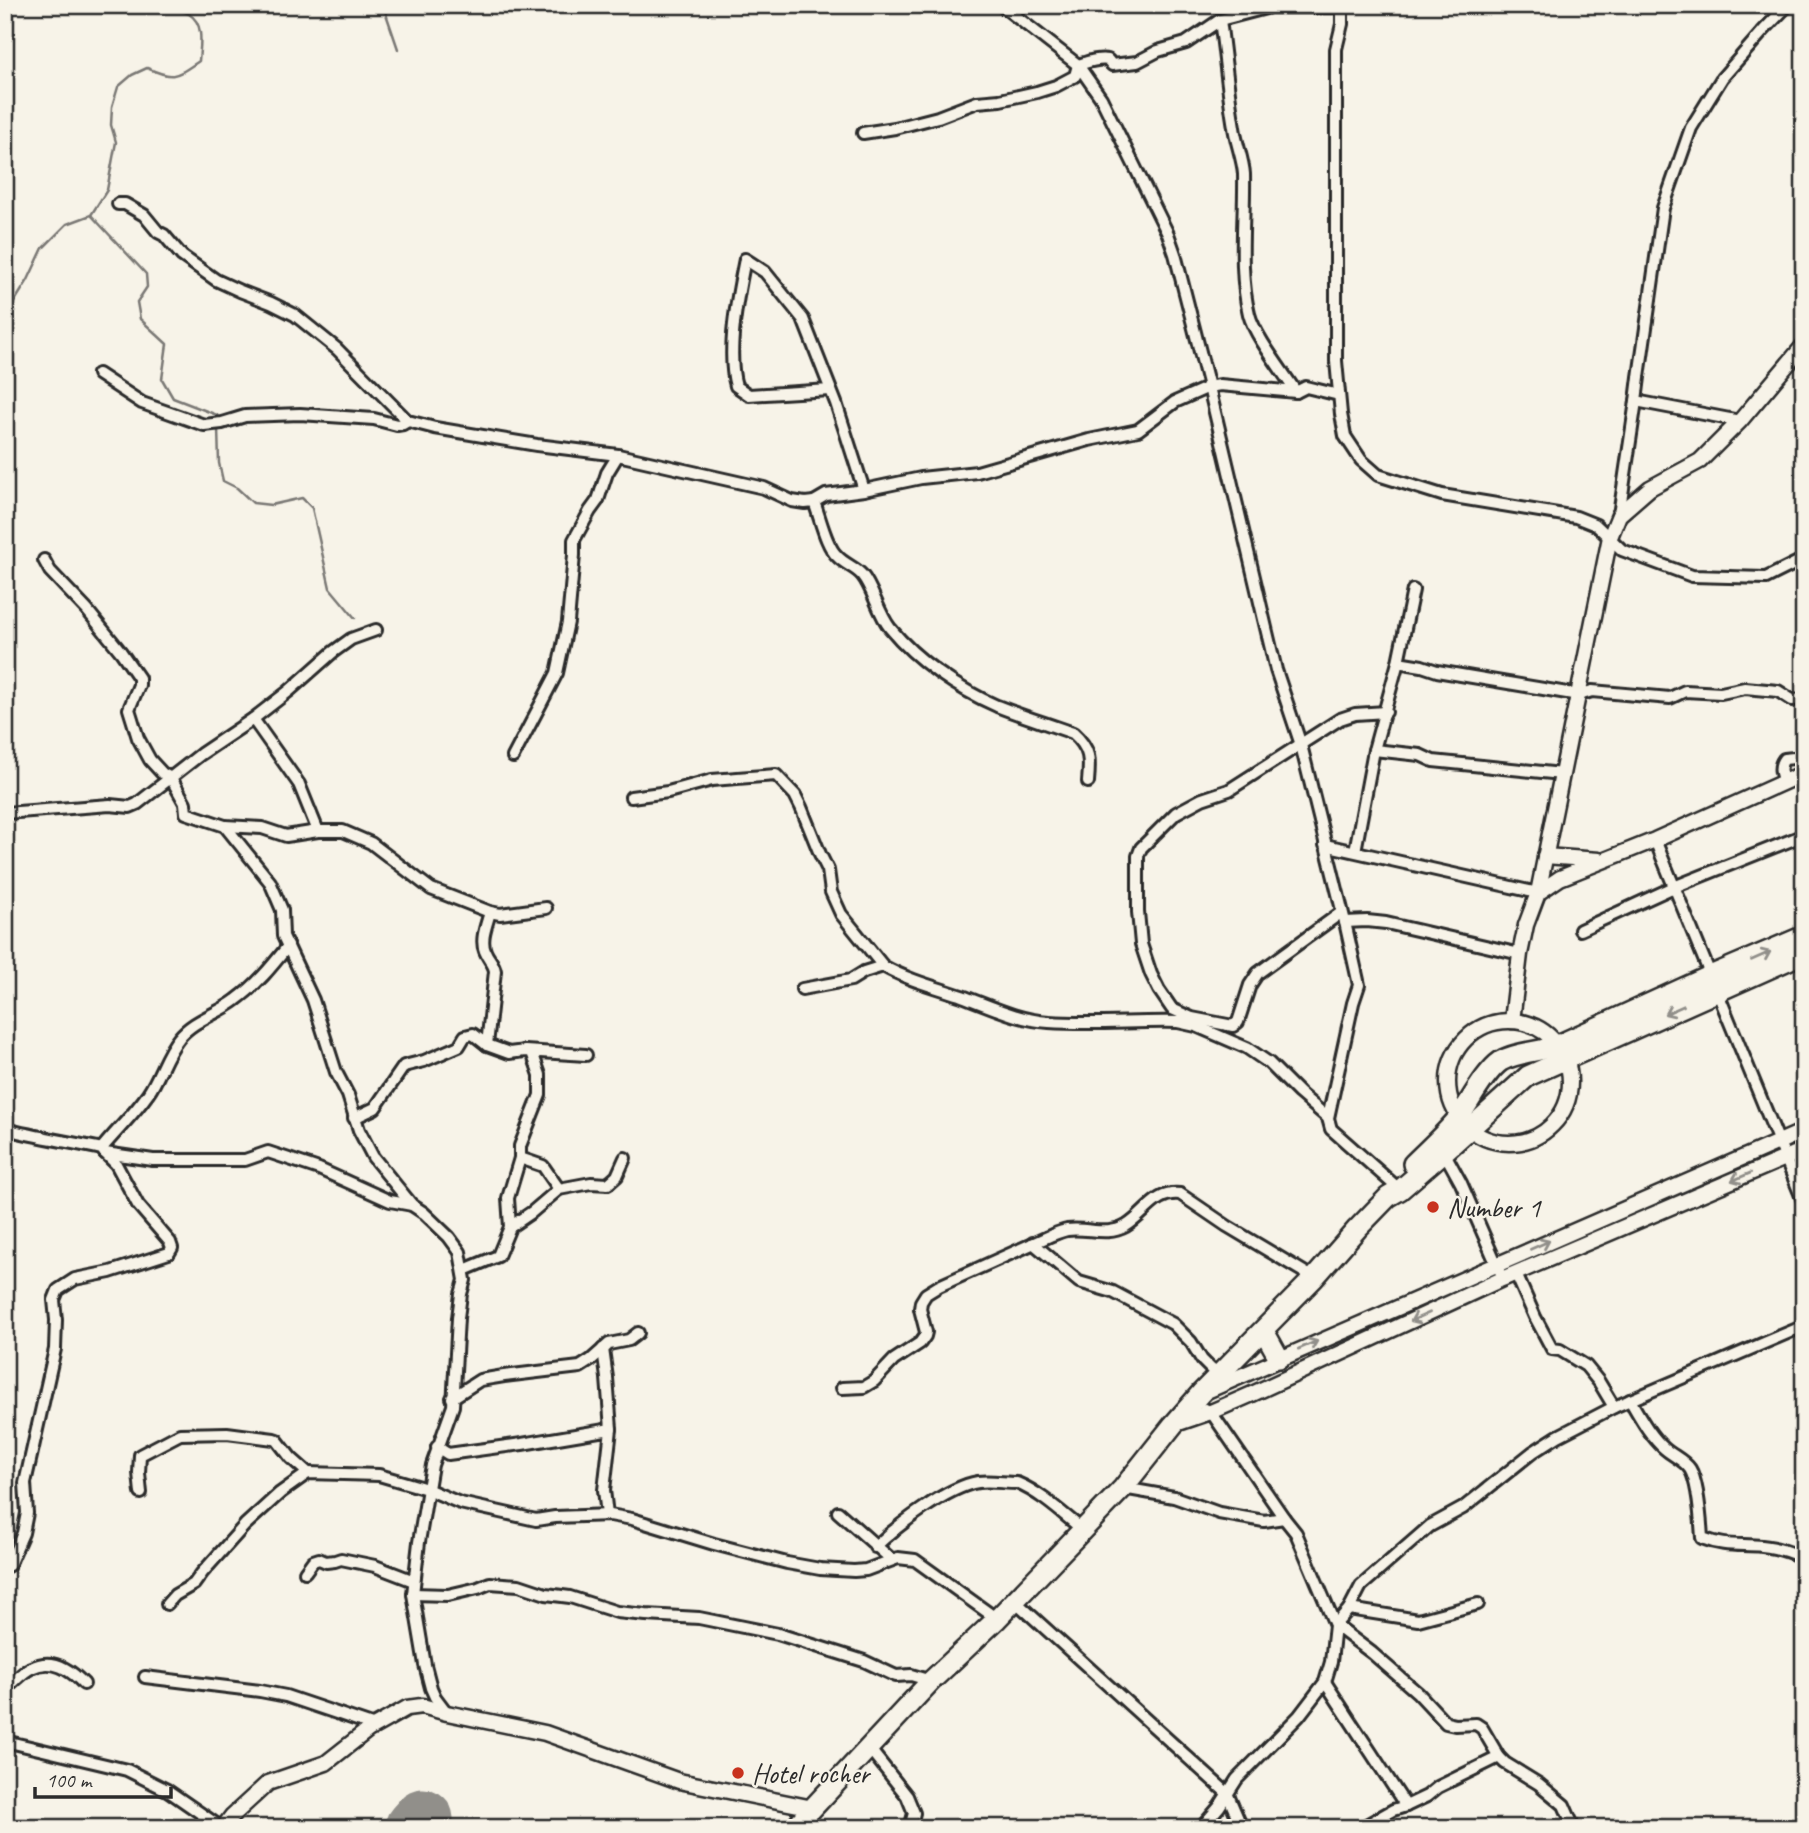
<svg xmlns="http://www.w3.org/2000/svg" width="1809" height="1833" font-family="Caveat,sans-serif">
<style>
.lines{fill:none;stroke-linecap:round;stroke-linejoin:round}
.stream{stroke:#7a7874;stroke-width:2.5}
.runway{stroke:#918f8a;stroke-width:61}
.street-casing{stroke:#2b2b2b;stroke-width:16}
.secondary-casing{stroke:#2b2b2b;stroke-width:19}
.highway-casing{stroke:#2b2b2b;stroke-width:24}
.street{stroke:#f7f3e8;stroke-width:10}
.secondary{stroke:#f7f3e8;stroke-width:14}
.highway{stroke:#f7f3e8;stroke-width:19}
.oneway{stroke:#918f8a}
.poi-dot{fill:#c8321e;stroke:#f7f3e8;stroke-width:2.5}
.labels{text-anchor:middle;stroke-width:5;stroke-linejoin:round;paint-order:stroke}
.poi-label{font-size:28px;fill:#2b2b2b;stroke:#f7f3e8;text-anchor:start}
</style>
<rect width="100%" height="100%" fill="#f7f3e8"/>
<filter id="ink" filterUnits="userSpaceOnUse"><feTurbulence type="fractalNoise" baseFrequency=".0143" numOctaves="2"/><feDisplacementMap in="SourceGraphic" scale="14" xChannelSelector="R" yChannelSelector="G"/><feConvolveMatrix kernelMatrix="1 2 1 2 8 2 1 2 1" color-interpolation-filters="sRGB"/></filter>
<g filter="url(#ink)">
<g class="lines">
<!-- stream -->
<g class="stream">
<polyline points="383,5 398,49"/>
<polyline points="91,215 146,274 147,287 137,302 140,319 167,344 162,379 173,398 217,415 218,421"/>
<path d="M5,314L8,312L28,280L43,248L67,224L91,215L107,190L116,142L111,125L112,107L118,87L132,75L147,68C174,80 175,77 199,61C200,46 205,24 189,14C181,10 174,11 168,5"/>
<polyline points="218,428 219,463 223,481 237,488 253,503 271,505 302,498 312,508 330,588 355,618"/>
</g>
<!-- runway -->
<polyline class="runway" points="415,1828 423,1819"/>
<!-- street casing -->
<g class="street-casing">
<g id="street">
<polyline points="1001,5 1078,65 1101,98 1168,234 1175,254 1209,387 1276,670 1301,745 1345,922 1359,985 1353,1003 1328,1118 1331,1129 1400,1190"/>
<polyline points="1342,5 1342,24 1336,49 1336,361 1341,414 1345,436 1361,460 1378,475 1442,495 1576,517 1596,525 1622,550 1692,576 1766,578 1804,559"/>
<path d="M1220,20C1225,56 1228,92 1234,127C1236,143 1243,159 1244,174C1245,220 1238,269 1249,314C1254,335 1284,373 1296,392"/>
<path d="M863,133L895,128L938,117L977,102L1000,100L1037,92L1056,86L1075,76L1078,65C1088,62 1098,58 1108,60L1112,65L1137,62L1158,51L1186,43L1220,20L1270,7H1342"/>
<polyline points="118,204 125,204 144,215 158,232 164,235 182,256 216,280 240,291 271,303 295,315 337,349 408,421 435,428 537,445 618,455 764,488 792,501 805,503 814,502 826,495 864,490 921,478 977,472 1089,440 1138,430 1175,402 1209,387 1220,385 1296,392 1306,387 1339,395"/>
<polyline points="98,374 142,403 204,425 222,423 245,416 300,414 374,419 397,425 403,424 408,421"/>
<path d="M830,390L749,395L736,386C726,352 738,294 745,259L765,272L803,319L836,403L864,490"/>
<polyline points="1740,421 1636,401 1639,377 1663,208 1691,128 1722,78 1764,30 1788,5"/>
<path d="M814,502C820,517 826,546 837,556C844,564 855,567 862,575C873,588 878,613 890,628C917,661 958,689 997,706C1022,716 1048,724 1073,733C1091,749 1090,760 1088,782"/>
<polyline points="1619,515 1636,401"/>
<polyline points="44,560 50,571 87,610 121,652 139,678 139,685 129,709 138,738 150,760 162,773 171,778 185,803 186,813 225,826 270,882 282,910 283,936 313,1000 336,1072 348,1095 359,1130 373,1157 412,1205 424,1213 449,1237 460,1252 465,1280 461,1294 458,1318 453,1406 432,1465 419,1542 413,1594 425,1665 431,1688 435,1697 447,1713"/>
<polyline points="1398,662 1422,666 1437,671 1579,695 1592,691 1670,698 1685,691 1721,693 1745,688 1778,691 1792,700 1804,699"/>
<polyline points="253,719 299,784 318,831"/>
<polyline points="1374,750 1420,755 1433,761 1562,774"/>
<polyline points="513,757 557,673 568,622 574,555 574,540 590,511 598,500 607,473 618,455"/>
<path d="M1784,782C1781,774 1778,767 1784,759L1804,757"/>
<polyline points="631,797 668,792 712,780 776,775 795,795 801,807 820,854 828,870 831,892 841,914 883,966"/>
<polyline points="5,813 110,805 130,807 137,804 201,754 253,719 289,691 333,652 351,639 376,630"/>
<polyline points="225,826 262,828 286,836 318,831 343,831 371,843 431,889 490,912 500,914 546,908"/>
<polyline points="1655,840 1804,1203"/>
<polyline points="1325,845 1538,893"/>
<polyline points="1355,851 1374,750 1398,662 1413,590"/>
<polyline points="1342,912 1258,973 1250,985 1238,1022 1233,1026 1192,1018 1172,1009 1159,990 1151,974 1141,944 1138,912 1138,856 1141,848 1176,813 1202,799 1229,790 1340,719 1355,714 1386,712"/>
<polyline points="1345,922 1367,921 1386,923 1520,954"/>
<polyline points="1580,930 1674,887 1804,835"/>
<path d="M802,989L851,980L864,972L883,966C908,980 935,987 962,996C992,1007 1018,1020 1049,1022C1092,1025 1135,1021 1178,1022L1196,1026L1247,1048L1269,1063L1299,1093L1328,1118"/>
<path d="M487,1045L495,971C494,963 488,959 485,951C480,939 487,924 490,912"/>
<polyline points="354,1118 375,1108 404,1066 424,1061 459,1046 465,1036 473,1034 487,1045 509,1053 525,1051 586,1055"/>
<path d="M5,1129C37,1137 70,1142 102,1149"/>
<path d="M104,1152L103,1147C118,1129 134,1114 148,1094C160,1077 165,1055 179,1038C193,1020 218,1014 236,1000C257,985 272,966 288,946"/>
<polyline points="1444,1152 1461,1183 1499,1270"/>
<polyline points="105,1153 153,1160 245,1160 268,1152 319,1169 390,1201 412,1205"/>
<polyline points="520,1158 543,1166 559,1189 591,1183 608,1184 617,1176 625,1158"/>
<polyline points="510,1227 508,1198 520,1158 520,1146 540,1095 540,1075 532,1052"/>
<polyline points="1033,1243 1079,1282 1113,1292 1173,1324 1191,1342 1202,1360 1218,1376"/>
<polyline points="464,1270 498,1256 510,1227 532,1212 559,1189"/>
<polyline points="1516,1274 1535,1317 1552,1349 1560,1350 1586,1366 1599,1382 1614,1407"/>
<polyline points="603,1349 607,1378 611,1429 604,1490 607,1515"/>
<path d="M842,1388L864,1387L874,1381L894,1360L920,1343L925,1336L926,1332L920,1309L921,1302L926,1294L939,1286L1052,1235C1057,1233 1062,1231 1067,1230C1088,1227 1106,1237 1126,1226C1146,1214 1155,1191 1180,1194L1227,1226L1314,1278"/>
<polyline points="452,1398 480,1380 504,1376 580,1367 591,1360 609,1344 629,1340 638,1333"/>
<path d="M1630,1400C1640,1417 1650,1436 1665,1449C1673,1456 1684,1460 1690,1469C1698,1482 1701,1522 1702,1538C1724,1547 1739,1544 1762,1546C1776,1547 1790,1552 1804,1558"/>
<polyline points="437,1447 448,1454 522,1444 611,1429"/>
<polyline points="1123,1488 1174,1497 1219,1513 1264,1521 1284,1518"/>
<polyline points="141,1493 139,1473 140,1455 180,1434 227,1433 274,1439 277,1440 291,1458 308,1473"/>
<polyline points="838,1512 891,1559"/>
<path d="M875,1547C897,1526 947,1487 978,1482C990,1480 1004,1483 1017,1483C1041,1493 1062,1513 1083,1530"/>
<polyline points="5,1567 9,1565 23,1533 27,1513 25,1483 55,1349 56,1320 54,1300 58,1290 75,1279 110,1272 169,1253 172,1248 170,1242 138,1205 116,1164 104,1152"/>
<polyline points="305,1572 313,1561 319,1559 326,1562 335,1561 341,1559 375,1566 414,1581"/>
<polyline points="413,1594 448,1595 478,1588 490,1583 519,1585 546,1594 570,1597 617,1612 646,1615 699,1618 778,1634 864,1661 896,1676 911,1675 931,1681"/>
<polyline points="1015,1601 1227,1793 1242,1828"/>
<polyline points="167,1604 175,1595 194,1584 202,1573 245,1525 280,1493 308,1473 379,1475 427,1489 460,1503 536,1520 555,1517 610,1515 632,1519 714,1544 787,1563 820,1569 854,1571 866,1570 898,1558 915,1560 997,1619"/>
<polyline points="1349,1609 1418,1620 1478,1604"/>
<polyline points="145,1677 260,1691 286,1696 375,1726"/>
<polyline points="1325,1682 1406,1806"/>
<path d="M5,1689C14,1683 21,1673 31,1668C52,1657 70,1669 84,1684"/>
<polyline points="5,1741 127,1770 167,1790 222,1828"/>
<polyline points="869,1748 907,1796 914,1813 910,1828"/>
<polyline points="1201,1828 1219,1807 1237,1779 1299,1716 1325,1682 1331,1662 1335,1625 1296,1533 1284,1518 1211,1412 1205,1409"/>
<polyline points="1361,1828 1393,1810 1406,1806 1427,1796 1438,1787 1499,1757"/>
<polyline points="1574,1828 1564,1805 1539,1784 1505,1763 1499,1757 1482,1728 1476,1724 1455,1725 1446,1723 1418,1693 1372,1653 1335,1625 1349,1609 1361,1586 1430,1526 1463,1508 1533,1452 1558,1436 1614,1407 1804,1326"/>
</g>
</g>
<!-- secondary casing -->
<g class="secondary-casing">
<g id="secondary">
<polyline points="1545,856 1599,860"/>
<polyline points="1538,893 1560,878 1655,840 1804,773"/>
<polyline points="1512,1021 1520,954 1526,925 1538,893 1610,537 1619,515 1650,488 1700,461 1740,421 1804,345"/>
<circle cx="1509" cy="1082" r="61"/>
<polyline points="1209,1390 1804,1131"/>
<polyline points="1173,1425 1211,1412 1250,1395 1502,1279 1804,1150"/>
<polyline points="223,1828 232,1816 268,1783 326,1763 368,1730 407,1708 422,1706 447,1713 545,1733 679,1781 813,1808"/>
</g>
</g>
<!-- highway casing -->
<g class="highway-casing">
<g id="highway">
<path d="M1413,1164C1428,1149 1445,1134 1459,1117C1470,1102 1485,1072 1501,1061C1516,1052 1541,1052 1558,1045L1710,976L1804,936"/>
<polyline points="1264,1331 1279,1358"/>
<polyline points="794,1828 931,1681 997,1619 1123,1488 1173,1425 1201,1393 1314,1278 1357,1229 1388,1197 1400,1190 1444,1152 1528,1076 1804,953"/>
</g>
</g>
<!-- street -->
<use href="#street" class="street"/>
<!-- secondary -->
<use href="#secondary" class="secondary"/>
<!-- highway -->
<use href="#highway" class="highway"/>
</g>
<!-- one-way arrows -->
<defs><path id="oneway-shaft" d="M-6 0H5M1.5-3L5.5 0L1.5 3" fill="none" stroke-width="1.6" stroke-linecap="round" stroke-linejoin="round" transform="scale(1.75)"/></defs>
<g class="oneway">
<use href="#oneway-shaft" transform="translate(1761 956) rotate(-24)"/>
<use href="#oneway-shaft" transform="translate(1674 1010) rotate(156)"/>
<use href="#oneway-shaft" transform="translate(1741 1177) rotate(157)"/>
<use href="#oneway-shaft" transform="translate(1540 1245) rotate(-24)"/>
<use href="#oneway-shaft" transform="translate(1420 1317) rotate(156)"/>
<use href="#oneway-shaft" transform="translate(1308 1345) rotate(-23)"/>
</g>
</g>
<!-- markers -->
<g class="poi-dot">
<circle cx="1433" cy="1207" r="7"/>
<circle cx="738" cy="1773" r="7"/>
</g>
<g class="labels">
<!-- poi labels -->
<g class="poi-label">
<text x="1447" y="1217">Number 1</text>
<text x="752" y="1783">Hotel rocher</text>
</g>
</g>
<!-- margin -->
<rect width="1809" height="1833" fill="none" stroke="#f7f3e8" stroke-width="28"/>
<rect x="14" y="14" width="1781" height="1805" fill="none" stroke="#2b2b2b" stroke-width="2.5" filter="url(#ink)"/>
<!-- scale -->
<path d="M35 1787v10h136v-10" fill="none" stroke="#2b2b2b" stroke-width="3.5"/>
<text x="46" y="1787" font-size="21" fill="#2b2b2b" stroke="#f7f3e8" stroke-width="5" paint-order="stroke">100 m</text>
</svg>
